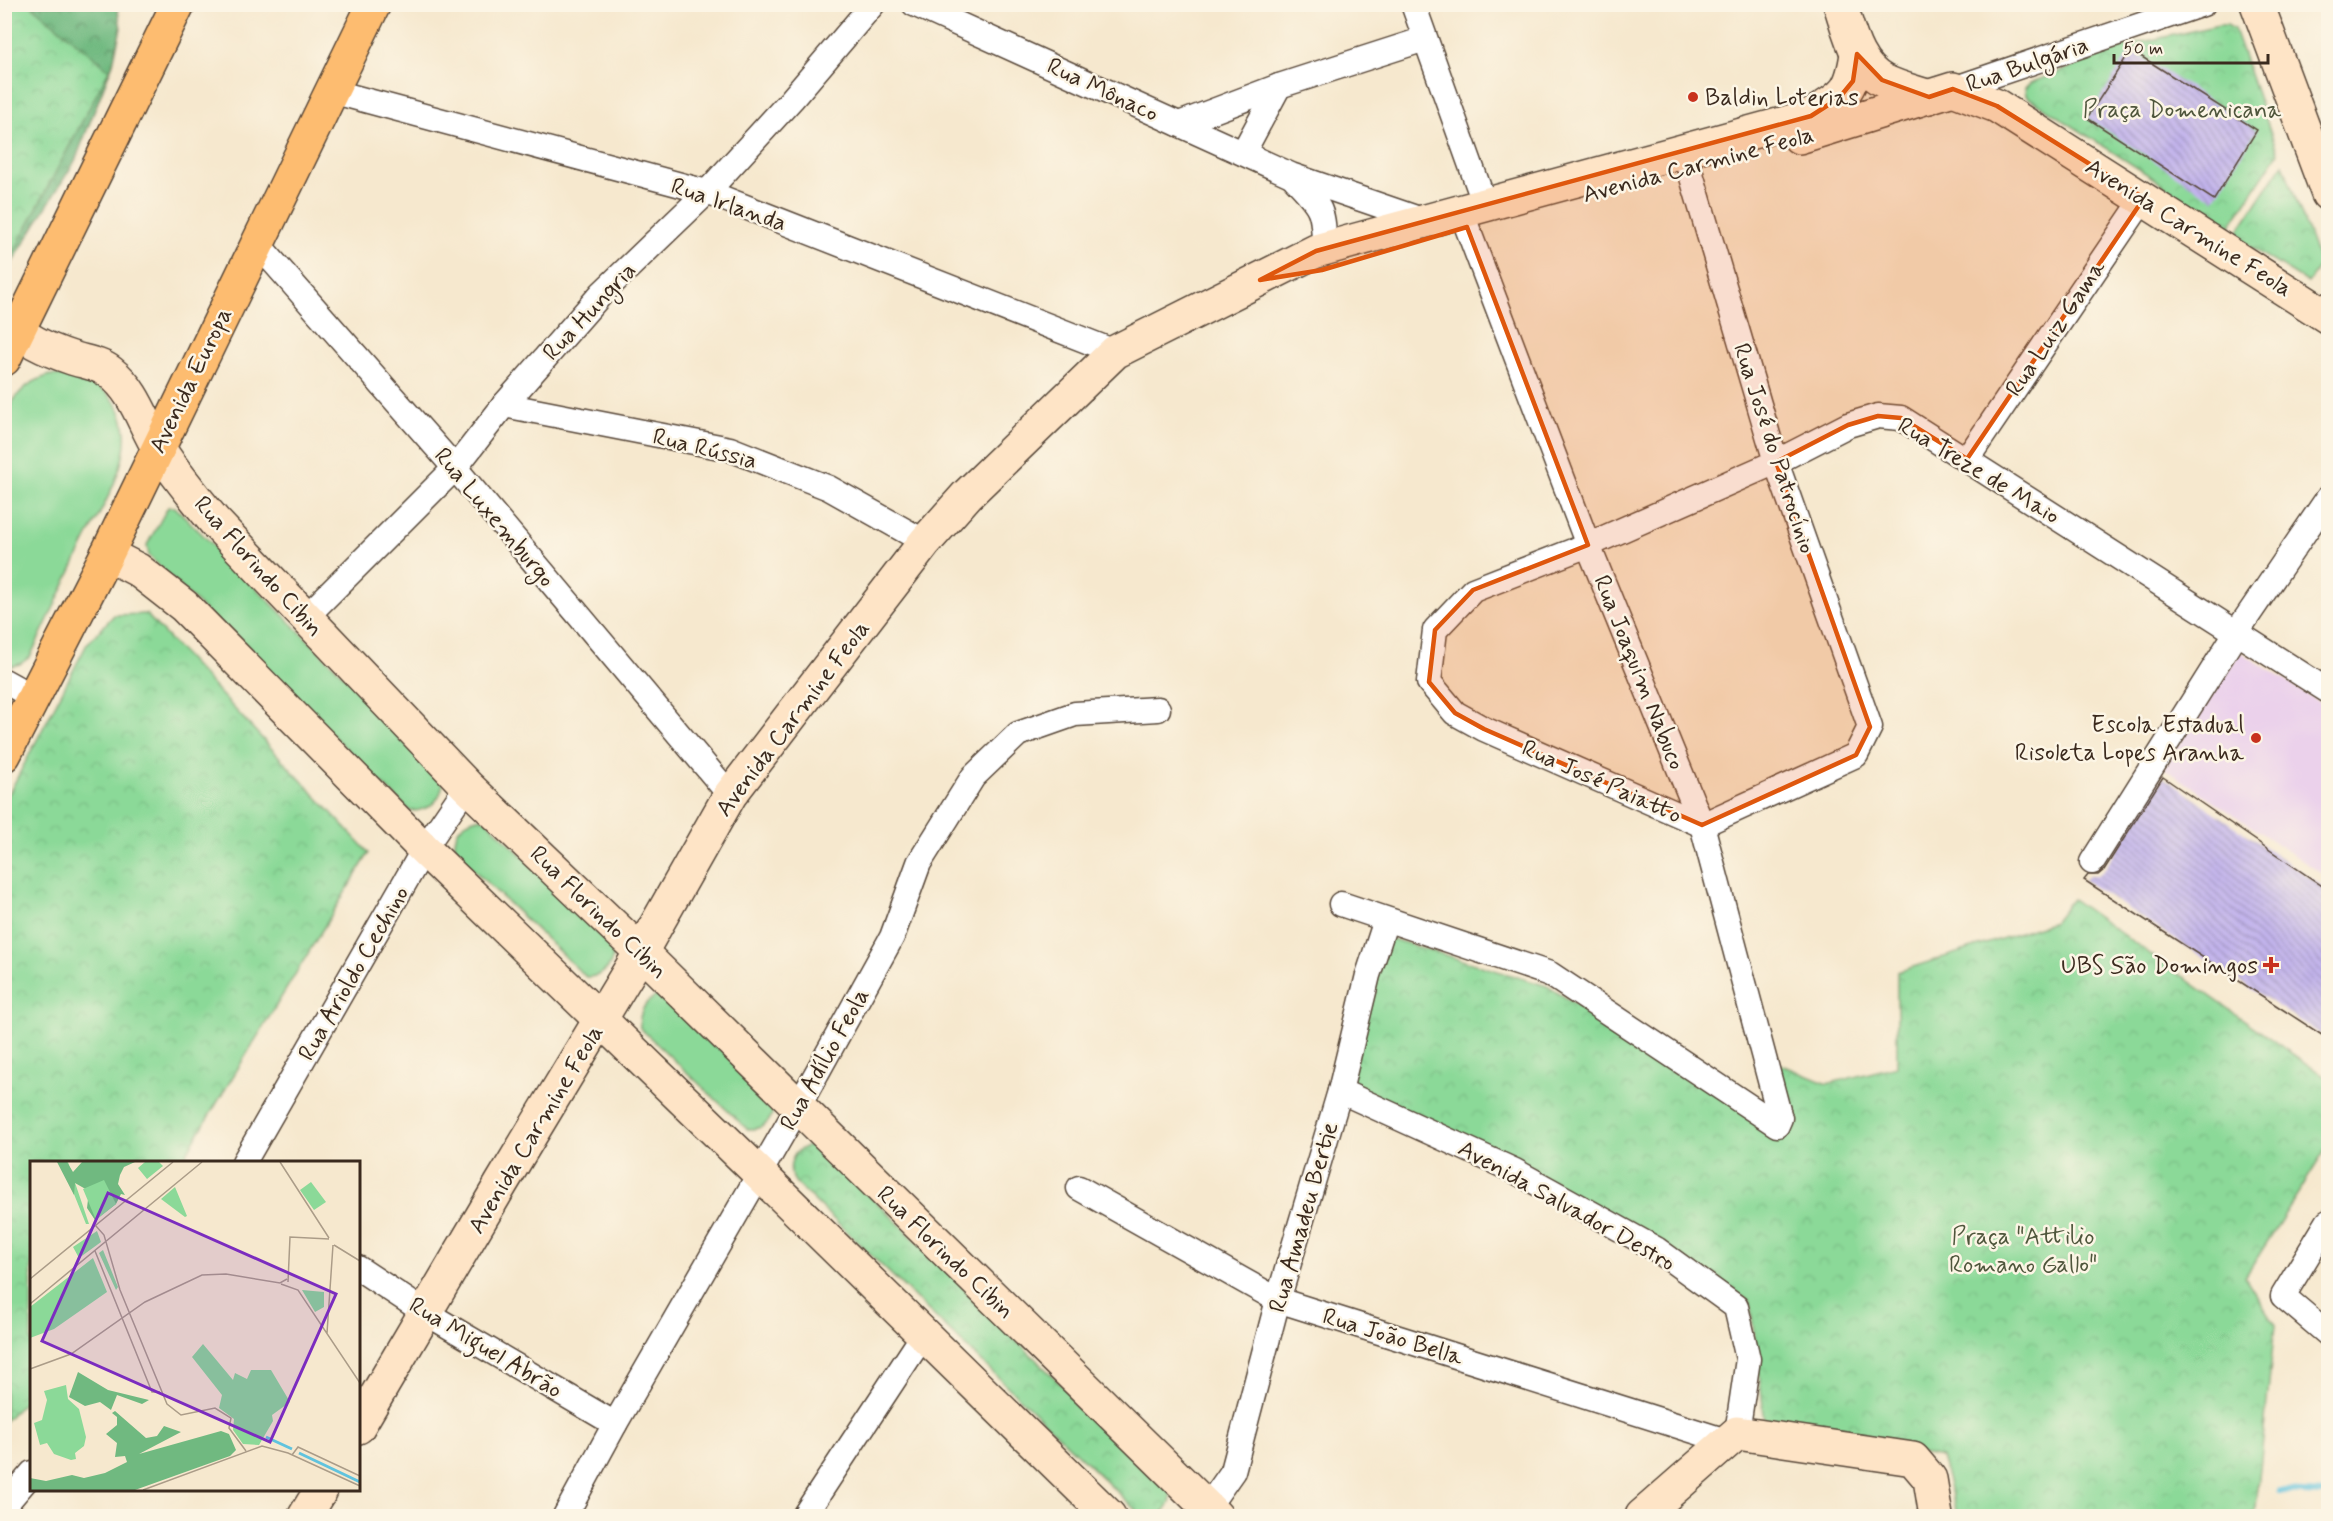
<svg xmlns="http://www.w3.org/2000/svg" width="2333" height="1521" font-family="Mynerve,sans-serif">
<style>
.built{fill:#ebd1eb}
.green{fill:#8bd998;stroke:#63825b;stroke-width:1.5}
.forest{fill:url(#forest-crowns);stroke:#56724f;stroke-width:1.5}
.park{fill:url(#park-crowns);stroke:#63825b;stroke-width:1.5}
.lines{fill:none;stroke-linecap:round;stroke-linejoin:round}
.stream{stroke:#60c3de;stroke-width:6}
.building{fill:url(#building-back-hatch)}
.street-casing{stroke:#574638;stroke-width:27}
.secondary-casing{stroke:#574638;stroke-width:36}
.primary-casing{stroke:#574638;stroke-width:36}
.street{stroke:#fff;stroke-width:24}
.secondary{stroke:#fee4c6;stroke-width:33}
.primary{stroke:#fdbc70;stroke-width:33}
.marked{fill:#df570d;fill-opacity:0.2;stroke:#df570d;stroke-width:4.5;stroke-linejoin:round}
.poi-dot{fill:#c8321e;stroke:#fcf5e5;stroke-width:2}
.labels{text-anchor:middle;stroke-width:5;stroke-linejoin:round;paint-order:stroke}
.street-label{font-size:24px;fill:#3b2a1e;stroke:#fcf5e5}
.poi-label{font-size:24px;fill:#3b2a1e;stroke:#fcf5e5;text-anchor:end}
.park-label{font-size:24px;fill:#4f563c;stroke:#fcf5e5}
.inset-river{fill:none;stroke:#60c3de;stroke-width:3}
.inset-road{fill:none;stroke:#ab9c88;stroke-width:1.5}
.view{fill:#7b2cbf;fill-opacity:0.15;stroke:#7b2cbf;stroke-width:3}
.inset-edge{fill:none;stroke:#3b2a1e;stroke-width:3}
</style>
<defs>
<pattern id="forest-crowns" width="20" height="18" patternUnits="userSpaceOnUse" patternTransform="scale(1.5)"><rect width="20" height="18" fill="#70b980"/><path d="M2 6a3 3 0 1 1 6 0M12 15a3 3 0 1 1 6 0" fill="none" stroke="#5d9768"/></pattern>
<pattern id="park-crowns" width="20" height="18" patternUnits="userSpaceOnUse" patternTransform="scale(1.5)"><rect width="20" height="18" fill="#8bd998"/><path d="M2 6a3 3 0 1 1 6 0M12 15a3 3 0 1 1 6 0" fill="none" stroke="#79ba83"/></pattern>
<pattern id="building-back-hatch" width="6" height="6" patternUnits="userSpaceOnUse" patternTransform="scale(1.5)"><rect width="6" height="6" fill="#c2b4ec"/><path d="M-1 5l2 2M0 0l6 6M5-1l2 2" fill="none" stroke="#9f93bf"/></pattern>
</defs>
<rect width="100%" height="100%" fill="#fcf5e5"/>
<filter id="ink" filterUnits="userSpaceOnUse"><feTurbulence type="fractalNoise" baseFrequency=".0167" numOctaves="2"/><feDisplacementMap in="SourceGraphic" scale="12" xChannelSelector="R" yChannelSelector="G"/><feConvolveMatrix kernelMatrix="1 2 1 2 8 2 1 2 1" color-interpolation-filters="sRGB"/></filter>
<filter id="wash" filterUnits="userSpaceOnUse"><feTurbulence type="fractalNoise" baseFrequency=".008" numOctaves="4" result="noise"/><feDisplacementMap in="SourceGraphic" scale="24" xChannelSelector="R" yChannelSelector="G"/><feGaussianBlur stdDeviation="1.35" result="paint"/><feColorMatrix in="noise" values="0 0 0 0 0 0 0 0 0 0 0 0 0 0 0 0 0 1.4 0 .05"/><feComposite in="paint" operator="in"/></filter>
<g filter="url(#wash)">
<rect width="100%" height="100%" fill="#f6e8ce"/>
<!-- built -->
<polygon class="built" points="2241,652 2328,708 2328,878 2164,768"/>
<!-- green -->
<g class="green">
<path d="M50,375C87,375 122,391 125,433C128,467 99,514 84,544C66,582 48,619 30,657L20,664L5,668V415C17,392 26,383 50,375Z"/>
<path d="M168,507H175L443,775C444,797 433,811 410,811L149,556L147,545Z"/>
<path d="M477,818L485,819L613,947C614,966 604,977 586,977L456,853C452,835 459,823 477,818Z"/>
<path d="M666,993L773,1102C774,1120 765,1130 747,1129L640,1028C638,1010 647,997 666,993Z"/>
</g>
<!-- forest -->
<polygon class="forest" points="5,5 117,5 121,28 113,63 75,161 5,274"/>
<!-- park -->
<g class="park">
<polygon points="5,4 31,5 109,70 5,269"/>
<polygon points="2219,25 2227,25 2234,29 2278,153 2227,231 2150,176 2026,96 2025,88 2030,83 2129,45"/>
<polygon points="2283,164 2320,265 2308,283 2234,237"/>
<polygon points="146,614 369,853 181,1162 32,1162 31,1395 5,1421 5,801 87,644 114,615"/>
<polygon points="2072,899 2328,1079 2328,1146 2245,1277 2275,1325 2255,1516 1958,1516 1941,1457 1765,1422 1750,1301 1567,1200 1340,1091 1389,938 1547,986 1784,1134 1787,1133 1767,1059 1827,1084 1897,1066 1897,972 2054,922"/>
<path d="M814,1145L821,1147L1171,1493C1172,1511 1158,1520 1141,1515L796,1183C784,1166 793,1147 814,1145Z"/>
</g>
<g class="lines">
<!-- stream -->
<polyline class="stream" points="2279,1491 2328,1493"/>
</g>
<g id="blocks">
<!-- building -->
<g class="building">
<polygon points="2131,50 2257,130 2214,200 2087,118"/>
<polygon points="2163,777 2328,890 2328,1039 2084,880 2088,875 2098,875 2104,870"/>
</g>
</g>
</g>
<g filter="url(#ink)">
<use href="#blocks" fill-opacity="0" stroke="#574638" stroke-width="1.5"/>
<g class="lines">
<!-- street casing -->
<g class="street-casing">
<g id="street">
<polyline points="914,4 1291,175 1425,221"/>
<polyline points="1413,4 1485,205"/>
<polyline points="1953,89 2203,4"/>
<polyline points="331,91 707,192 1115,352"/>
<polyline points="1179,124 1279,86 1425,39"/>
<polyline points="1243,153 1279,86"/>
<polyline points="1689,167 1776,462 1870,727 1856,755 1702,825 1484,729 1455,713 1429,682 1435,630 1473,590 1588,545 1776,462 1848,425 1878,416 1901,418 2328,691"/>
<path d="M1295,179C1322,207 1324,210 1324,249"/>
<polyline points="257,243 455,468 730,795"/>
<polyline points="504,405 730,449 829,488 925,542"/>
<polyline points="1967,459 2144,198"/>
<polyline points="305,618 455,468 504,405 602,293 707,192 792,99 873,4"/>
<polyline points="4,681 33,697"/>
<polyline points="2092,862 2236,633 2328,498"/>
<polyline points="1341,904 1550,974 1777,1125 1780,1118 1702,825 1588,545 1467,227"/>
<polyline points="1340,1091 1515,1171 1656,1249 1736,1307 1748,1359 1737,1433"/>
<polyline points="244,1162 424,849 467,786"/>
<polyline points="1079,1188 1278,1300 1726,1441"/>
<polyline points="2328,1222 2283,1296 2328,1334"/>
<polyline points="358,1268 426,1313 615,1424"/>
<polyline points="4,1506 32,1473"/>
<polyline points="1207,1508 1233,1471 1278,1300 1340,1091 1368,975 1386,920"/>
<polyline points="565,1516 615,1424 798,1107 892,937 919,863 973,777 1018,734 1075,714 1158,709"/>
<polyline points="804,1516 924,1334"/>
</g>
</g>
<!-- secondary casing -->
<g class="secondary-casing">
<g id="secondary">
<path d="M1840,4C1849,31 1856,67 1884,81C1898,88 1915,92 1929,97"/>
<polyline points="2257,4 2328,194"/>
<polyline points="1799,137 1953,89 1997,106 2328,317"/>
<path d="M4,320C24,339 45,349 72,358C84,362 100,364 110,372C136,392 143,423 159,449C176,475 195,498 215,522L467,786L641,952L1216,1516"/>
<polyline points="107,554 138,570 184,606 424,849 760,1174 1109,1516"/>
<path d="M358,1427L501,1184L641,952L730,795L925,542L967,495L1115,352L1316,251L1811,116C1844,95 1851,94 1857,54"/>
<polyline points="305,1516 321,1490"/>
<polyline points="1642,1516 1737,1433 1913,1459 1930,1479 1936,1516"/>
</g>
</g>
<!-- primary casing -->
<g class="primary-casing">
<g id="primary">
<polyline points="4,359 178,4"/>
<polyline points="4,755 107,554 374,4"/>
</g>
</g>
<!-- street -->
<use href="#street" class="street"/>
<!-- secondary -->
<use href="#secondary" class="secondary"/>
<!-- primary -->
<use href="#primary" class="primary"/>
</g>
</g>
<!-- marked area -->
<path class="marked" d="M1857,54L1882,80L1929,97L1953,89L1997,106L2144,198L1967,459L1901,418L1878,416L1848,425L1776,462L1870,727L1856,755L1702,825L1484,729L1455,713L1429,682L1435,630L1473,590L1588,545L1467,227L1322,270L1260,280L1316,251L1811,116L1839,98L1853,81Z"/>
<!-- markers -->
<g class="poi-dot">
<circle cx="1693" cy="97" r="6"/>
<circle cx="2256" cy="738" r="6"/>
<path d="M2268 956h6v6h6v6h-6v6h-6v-6h-6v-6h6z"/>
</g>
<g class="labels">
<!-- street labels -->
<g class="street-label">
<text transform="translate(2027 64) rotate(-19)" y="8">Rua Bulgária</text>
<text transform="translate(1103 89) rotate(25)" y="8">Rua Mônaco</text>
<text transform="translate(1698 164) rotate(-15)" y="8">Avenida Carmine Feola</text>
<text transform="translate(729 204) rotate(19)" y="8">Rua Irlanda</text>
<text transform="translate(2189 227) rotate(32)" y="8">Avenida Carmine Feola</text>
<text transform="translate(589 311) rotate(-47)" y="8">Rua Hungria</text>
<text transform="translate(2055 328) rotate(-56)" y="8">Rua Luiz Gama</text>
<text transform="translate(190 380) rotate(-64)" y="8">Avenida Europa</text>
<text transform="translate(705 448) rotate(14)" y="8">Rua Rússia</text>
<text transform="translate(1775 448) rotate(72)" y="8">Rua José do Patrocínio</text>
<text transform="translate(1979 470) rotate(31)" y="8">Rua Treze de Maio</text>
<text transform="translate(495 517) rotate(50)" y="8">Rua Luxemburgo</text>
<text transform="translate(259 566) rotate(48)" y="8">Rua Florindo Cibin</text>
<text transform="translate(1640 672) rotate(68)" y="8">Rua Joaquim Nabuco</text>
<text transform="translate(792 718) rotate(-53)" y="8">Avenida Carmine Feola</text>
<text transform="translate(1602 781) rotate(24)" y="8">Rua José Paiatto</text>
<text transform="translate(599 912) rotate(44)" y="8">Rua Florindo Cibin</text>
<text transform="translate(353 973) rotate(-60)" y="8">Rua Arioldo Cechino</text>
<text transform="translate(824 1059) rotate(-61)" y="8">Rua Adílio Feola</text>
<text transform="translate(535 1129) rotate(-59)" y="8">Avenida Carmine Feola</text>
<text transform="translate(1567 1205) rotate(29)" y="8">Avenida Salvador Destro</text>
<text transform="translate(1303 1217) rotate(-74)" y="8">Rua Amadeu Bertie</text>
<text transform="translate(946 1252) rotate(44)" y="8">Rua Florindo Cibin</text>
<text transform="translate(1393 1336) rotate(17)" y="8">Rua João Bella</text>
<text transform="translate(486 1347) rotate(31)" y="8">Rua Miguel Abrão</text>
</g>
<!-- poi labels -->
<g class="poi-label">
<text x="1705" y="105" text-anchor="start">Baldin Loterias</text>
<text x="2244" y="732">Escola Estadual<tspan x="2244" dy="28">Risoleta Lopes Aranha</tspan></text>
<text x="2258" y="973">UBS São Domingos</text>
</g>
<!-- park labels -->
<g class="park-label">
<text x="2182" y="117">Praça Domenicana</text>
<text x="2023" y="1244">Praça "Attilio<tspan x="2023" dy="28">Romano Gallo"</tspan></text>
</g>
</g>
<!-- overview -->
<g transform="translate(30 1161)">
<rect width="330" height="330" fill="#f6e8ce"/>
<path d="M31,1H38L59,63H56ZM67,70L71,81L49,97L43,86ZM73,89L88,126L86,129L69,92ZM36,224L38,238L49,248L56,276L54,285L45,292L46,298L41,299L24,293L17,282L10,284L4,262L12,259L17,239L14,230Z" fill="#8bd998"/>
<path d="M27,1H37L43,11L52,1H105L94,6L90,14L88,23L95,34L91,33L86,43L65,59L57,47L59,30L45,22L44,34ZM48,211L78,229L119,239L112,243L87,234L81,249L70,241L55,245L39,236ZM85,250L116,277L127,275L134,265L151,271L109,293L191,270L199,273L206,289L200,295L105,329H0V317L16,320L42,314L54,317L75,312L97,301L95,295L85,296L87,282L76,273L87,264V256L82,252Z" fill="#70b980"/>
<path d="M115,1H129L133,5L117,18L108,7ZM74,19L86,43L66,59L53,28ZM281,21L296,41L284,49L270,29ZM145,26L157,55L155,56L131,38ZM63,97L77,131L24,168L0,177V146ZM272,129L294,131V146L285,151ZM173,183L203,219L205,212L217,218L221,209H241L260,241L242,254L243,260L229,284L213,283L203,269L204,258L189,247L192,234L162,196Z" fill="#8bd998"/>
<path class="inset-river" d="M236,276L262,288M269,292L330,321"/>
<path class="inset-road" d="M250,1L299,77M66,65L74,74L90,129L137,243L151,254L185,247L201,257L199,267L216,290M304,84L330,100M65,90L122,231H130M0,118L143,1M258,121L260,76L299,78M251,123L268,129L330,222M0,143L172,1M297,172L303,84M0,208L41,193L115,141L172,114L196,113L250,122L257,118M262,294L268,286L330,315M113,329L232,285L258,292L330,325"/>
<path class="view" d="M78,32L306,133L240,281L12,180Z"/>
<rect width="330" height="330" class="inset-edge"/>
</g>
<!-- margin -->
<rect width="2333" height="1521" fill="none" stroke="#fcf5e5" stroke-width="24"/>
<!-- scale -->
<path d="M2114 54v9h154v-9" fill="none" stroke="#3b2a1e" stroke-width="3"/>
<text x="2123" y="54" font-size="18" fill="#3b2a1e" stroke="#fcf5e5" stroke-width="4.5" paint-order="stroke">50 m</text>
</svg>
